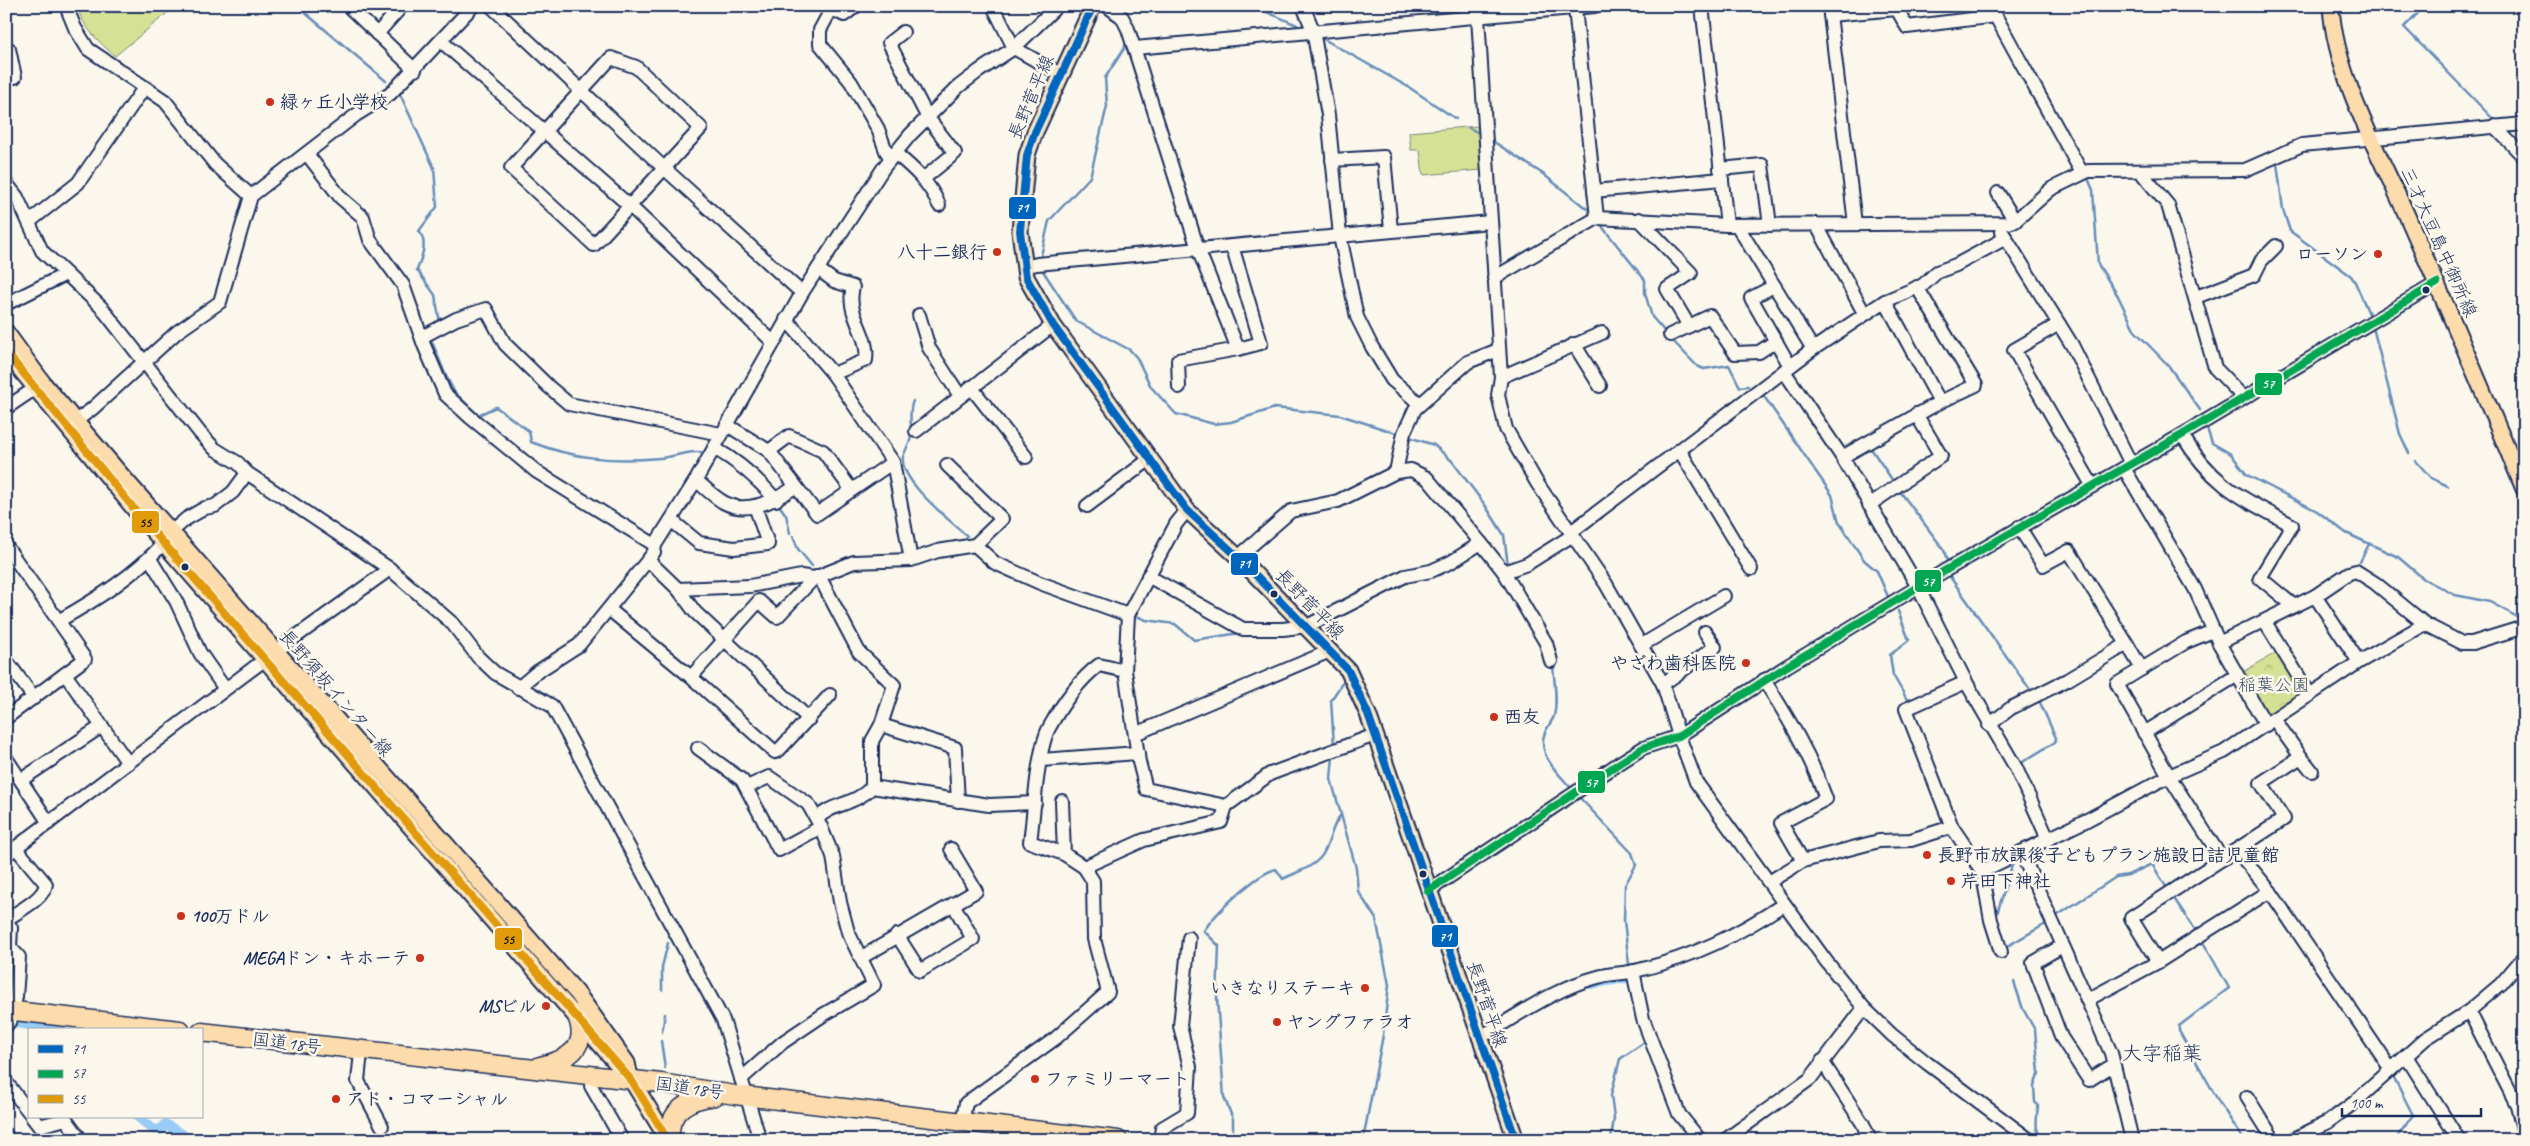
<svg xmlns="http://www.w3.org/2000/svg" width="2530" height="1146" font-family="Caveat,'Klee One',sans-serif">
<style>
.grass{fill:#d5e194;stroke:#788879}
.park{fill:url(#park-crowns);stroke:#788879}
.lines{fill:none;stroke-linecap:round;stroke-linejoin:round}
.stream{stroke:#668db9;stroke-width:2.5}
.canal{stroke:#98ccf6;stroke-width:10}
.minor-casing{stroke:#1b2f5e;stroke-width:16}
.major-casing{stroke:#1b2f5e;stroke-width:19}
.highway-casing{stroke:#1b2f5e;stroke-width:21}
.minor{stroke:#fbf7ec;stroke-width:12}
.major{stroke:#fcdcac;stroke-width:15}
.highway{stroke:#fcdcac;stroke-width:18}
.bus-1-casing{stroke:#fbf7ec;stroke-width:11}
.bus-2-casing{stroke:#fbf7ec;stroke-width:11}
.bus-3-casing{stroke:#fbf7ec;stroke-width:11}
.bus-1{stroke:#0065bd;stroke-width:8}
.bus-2{stroke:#00a651;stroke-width:8}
.bus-3{stroke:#e19a09;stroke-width:8}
.poi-dot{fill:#c8321e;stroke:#fbf7ec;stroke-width:2}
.bus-dot{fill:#1b2f5e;stroke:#fbf7ec;stroke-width:2}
.labels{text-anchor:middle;stroke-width:5;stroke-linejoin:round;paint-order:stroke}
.street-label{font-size:18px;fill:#1b2f5e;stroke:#fbf7ec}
.poi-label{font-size:18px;font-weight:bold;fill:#1b2f5e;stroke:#fbf7ec;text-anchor:start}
.park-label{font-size:18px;fill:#405369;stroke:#fbf7ec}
.quarter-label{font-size:20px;fill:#1b2f5e;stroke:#fbf7ec}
.line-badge{stroke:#fbf7ec;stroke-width:2}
.badge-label{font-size:14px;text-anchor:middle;font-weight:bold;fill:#fff}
.pale-badge-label{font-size:14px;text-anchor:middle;font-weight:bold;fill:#111}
</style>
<defs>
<pattern id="park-crowns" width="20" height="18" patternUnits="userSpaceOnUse" patternTransform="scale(1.25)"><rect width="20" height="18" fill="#d5e194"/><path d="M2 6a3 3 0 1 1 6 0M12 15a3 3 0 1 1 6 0" fill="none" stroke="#b6c182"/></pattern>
</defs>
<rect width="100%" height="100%" fill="#fbf7ec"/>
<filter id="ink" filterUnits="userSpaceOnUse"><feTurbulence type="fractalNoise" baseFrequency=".02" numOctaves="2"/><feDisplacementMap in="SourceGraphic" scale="10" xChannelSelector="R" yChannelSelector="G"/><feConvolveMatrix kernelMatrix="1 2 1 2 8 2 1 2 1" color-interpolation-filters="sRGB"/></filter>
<g filter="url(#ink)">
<!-- grass -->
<g class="grass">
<path d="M77,6H176L115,56C99,42 83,28 77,6Z"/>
<polygon points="1478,126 1482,170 1423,175 1420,150 1411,150 1409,132"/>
</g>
<!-- park -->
<polygon class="park" points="2279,651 2304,692 2273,716 2265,712 2241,673"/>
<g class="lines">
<!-- stream -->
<g class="stream">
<polyline points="297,6 386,81"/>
<polyline points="1064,6 1081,12"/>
<polyline points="1253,6 1297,25"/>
<polyline points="1998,6 2010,30"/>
<polyline points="2425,6 2404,27 2495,121"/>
<polyline points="1111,18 1119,22"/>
<polyline points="1320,37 1410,88 1456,119"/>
<path d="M400,94L434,168L437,207L419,231C428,242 422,257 417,270L435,295L440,323"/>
<polyline points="1469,128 1477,132"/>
<polyline points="1491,140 1543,174 1587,209"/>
<polyline points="2277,163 2283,210 2290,231 2351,276 2355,282 2370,316"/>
<polyline points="2087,176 2093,190 2098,264 2118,296 2135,331 2168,365 2200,410"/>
<polyline points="1600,224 1645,280 1645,293 1652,317 1666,333"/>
<polyline points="1040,260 1049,221 1090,177 1107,106 1105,78 1125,47 1126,38"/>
<polyline points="1041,268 1076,321 1130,350 1137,358 1151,387 1176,414 1214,424 1231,422 1275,408 1340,415 1399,434"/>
<polyline points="2373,327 2400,434 2409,453"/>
<path d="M430,337L446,376L455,393L478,415L496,407L529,431L531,442C574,459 614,462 660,458C675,457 691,449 706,453"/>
<polyline points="1671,339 1697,366 1704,369 1729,365 1740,387 1748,386"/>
<polyline points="1761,392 1832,495 1839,522 1864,560 1877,571 1889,599"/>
<path d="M913,401C908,412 912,424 911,435C911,443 905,449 903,457C899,481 951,521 967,536"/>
<polyline points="2206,426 2212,443 2231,454 2247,475 2317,511 2346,533 2398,557 2424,579 2455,595 2490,602 2519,618 2524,618"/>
<polyline points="1406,436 1434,445 1452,461 1485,505 1504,535 1508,565"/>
<polyline points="1870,447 1893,481"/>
<polyline points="2416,461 2431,478 2448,486"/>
<polyline points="1899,490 1944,550 1947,561"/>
<polyline points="779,505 786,515 790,533"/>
<polyline points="793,536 798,549 812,566"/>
<polyline points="2360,562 2369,544"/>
<polyline points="1948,574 2031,691"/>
<polyline points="1516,581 1525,596"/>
<polyline points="1898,611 1909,640 1890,655 1893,675 1909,703"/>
<polyline points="1134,615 1146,620 1175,624 1194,640 1240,633"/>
<polyline points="1330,662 1345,679 1331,700 1334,746"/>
<path d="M1553,665C1554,681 1558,700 1554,716C1551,724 1543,731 1543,741C1542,759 1559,774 1570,787"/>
<polyline points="1913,710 1937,772"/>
<polyline points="1333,756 1331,779 1356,868 1358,891 1376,919 1389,985 1383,1035 1363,1140"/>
<polyline points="2021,763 2055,742 2056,738 2038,698"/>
<polyline points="1581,799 1632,853 1636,865 1625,885 1624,920 1629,965"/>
<polyline points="2173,897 2196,931"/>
<polyline points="1996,917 2013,862"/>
<polyline points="2055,917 2116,877 2128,875 2152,864 2167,888"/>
<polyline points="2203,942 2229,988 2179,1026 2179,1031 2219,1102 2244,1140"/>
<polyline points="2004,948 2044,925"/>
<polyline points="2311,963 2323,981"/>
<path d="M2014,982L2023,1009L2035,1030L2039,1073L2034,1086L2035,1102L2038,1106C2037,1119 2033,1130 2044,1140"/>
<polyline points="662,990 662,967 668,943"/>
<polyline points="662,1032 665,1014"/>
<polyline points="661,1041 665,1068"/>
<polyline points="2392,1074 2413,1115 2395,1140"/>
<polyline points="6,1126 13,1133 14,1140"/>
<path d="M1233,1138V1119L1224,1097L1217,998L1219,946L1204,931C1214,914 1256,874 1276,869L1283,879C1296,872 1310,869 1320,858C1331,846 1330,826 1341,815"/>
<polyline points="1611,1140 1614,1118 1611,1095 1620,1059 1646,1041"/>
</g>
<!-- canal -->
<g class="canal">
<polyline points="1590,984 1625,978"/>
<polyline points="16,1023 61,1030"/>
<polyline points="138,1117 152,1129 161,1130 165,1124 182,1134 183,1140"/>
</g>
<!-- minor casing -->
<g class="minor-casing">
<g id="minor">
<polyline points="66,6 75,28 88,49 165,101 215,164 251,196"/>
<polyline points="348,6 415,70"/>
<polyline points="491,6 664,168 802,293"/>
<polyline points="833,6 820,30 820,44 851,82 878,129 886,151 891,158"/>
<polyline points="993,6 1014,48 1060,74"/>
<polyline points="1107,6 1122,17 1128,29 1198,249 1238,349 1261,343 1232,246"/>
<polyline points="1303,6 1313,30 1328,115 1340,236 1357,317 1372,347 1392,380 1420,404"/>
<polyline points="1475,6 1478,17 1501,377 1498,395 1506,429 1537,483 1606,584 1663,684 1679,736 1696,782 1826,961 1864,1008 1892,1035 1927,1063 2030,1140"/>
<polyline points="1702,6 1727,225"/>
<polyline points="1829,6 1855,224"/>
<polyline points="1990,6 2082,173"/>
<polyline points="1575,8 1597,218"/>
<polyline points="832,9 844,15 856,6"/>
<polyline points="1830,15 1897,9 1907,27 1996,16"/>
<polyline points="903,32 889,43 928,118 955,153 923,179"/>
<polyline points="377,34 402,6"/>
<polyline points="441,41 631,207 773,342"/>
<polyline points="1135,48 1595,6"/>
<polyline points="9,49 15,77"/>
<polygon points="611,58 636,67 701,128 594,245 511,168"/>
<polyline points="2494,126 2524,157"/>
<path d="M895,153C913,168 930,183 939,205"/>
<polyline points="307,154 341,198 363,217 370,240 403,285 424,345 445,394 470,417 537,472 655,545"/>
<polyline points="1332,160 1384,157 1391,230"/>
<polyline points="1720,169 1762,165 1770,225"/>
<polyline points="2140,171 2168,205 2215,368 2243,397"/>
<polyline points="6,183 17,197 42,251 101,307 200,433 215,449 238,463 247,473 390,569 452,623 478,657 495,673 552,706 723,1020 760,1140"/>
<polyline points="1594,191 1722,179"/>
<polyline points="1998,193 2015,221"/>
<polyline points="1639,219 1691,273 1667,289 1689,326"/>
<polyline points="29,222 78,183 144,88"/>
<polyline points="1816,224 1864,313"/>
<polyline points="1737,225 1813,349"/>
<polyline points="2002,232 2072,345 2131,464"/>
<polyline points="1024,267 1037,264 1490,222"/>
<path d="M818,269L834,281L853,287C845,315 870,334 866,360L833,374"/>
<polyline points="1494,278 1597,218 1727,225 2008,223 2015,221 2051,189 2088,171 2245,170 2302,145 2524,124"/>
<polyline points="1774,286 1751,298 1790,366"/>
<polyline points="1917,287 1976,385 1940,402"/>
<polyline points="2196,297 2254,275 2261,261 2276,246"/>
<polyline points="6,304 66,274"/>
<polyline points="919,315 929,348 960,396"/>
<polyline points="786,319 833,374 893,462"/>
<polyline points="2059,324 2014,350 2092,485"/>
<polyline points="1670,335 1710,316 1735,353 1759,352 1776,341"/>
<polyline points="422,337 456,319 486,309 505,344 549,387 569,404 721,434"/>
<polyline points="1574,344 1600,386"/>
<polyline points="1784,371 1842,457 1918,587 1966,682 2016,768 2048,839"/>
<polyline points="1501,377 1602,333"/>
<polyline points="971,387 1026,457"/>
<polyline points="1179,387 1178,360 1238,349"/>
<polyline points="6,408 43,383"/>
<polyline points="727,425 769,451 817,514 893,462 911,560"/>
<polyline points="69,426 92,409 177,332 220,302 251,196 356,115 390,94 473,6"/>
<polyline points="916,431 1053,325"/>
<path d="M2182,435C2213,486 2242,498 2292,525L2260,578L2294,606"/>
<path d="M714,448C737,461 759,480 776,500"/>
<polyline points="769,451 789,436 823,451 851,489"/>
<polyline points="1680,451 1751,569"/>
<polyline points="1842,457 1940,402 1885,301 1923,285 1937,272 1956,265 2006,238"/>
<polyline points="947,465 1002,519 975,545"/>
<polyline points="2124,468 2195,589 2219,643 2266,725"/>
<polyline points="1396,472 1411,470 1427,478 1481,543"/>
<path d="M696,480C705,488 715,498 725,503C748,515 776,500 795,487"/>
<polyline points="1869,505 1941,456 1916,414"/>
<polyline points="1087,506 1150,459"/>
<polyline points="1187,510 1176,524 1128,615 1125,671 1139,762 1146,789 1226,806"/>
<polyline points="671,520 699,543 734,548 768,544 755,506"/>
<polyline points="2019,527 2043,565 2069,551 2127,644"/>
<polyline points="171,532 186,519 205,508 215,506 233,492 247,473"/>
<polyline points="1571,532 1813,349 1885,301"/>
<polyline points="6,546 85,659 6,718"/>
<polyline points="1238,557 1291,511 1338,501 1396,472 1404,433 1415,409 1468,362 1498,350"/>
<polyline points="150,559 176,601 200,653 225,689"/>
<polyline points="648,560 678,589 695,612 809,719"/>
<polyline points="1504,572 1546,643 1551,661"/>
<polyline points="1148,576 1243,629 1283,629 1307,626 1405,576 1431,571 1451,562 1481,543 1504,572 1527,564 1573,535"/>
<polyline points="678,589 750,586 801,576 814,578"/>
<polyline points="2315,596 2359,662"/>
<polyline points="610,610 691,677 775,752 779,750 830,695"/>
<path d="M60,620C99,598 133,576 164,543"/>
<polyline points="2265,622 2310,695"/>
<polyline points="2213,631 2186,642 2117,684 2169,776 2222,859"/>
<polyline points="2219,643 2315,596 2349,573 2356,571 2375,583 2425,624 2462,643 2472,643 2524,627"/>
<polyline points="1642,645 1724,596"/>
<polyline points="6,660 34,698"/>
<polyline points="65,674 128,763"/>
<polyline points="691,677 759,601 777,617 814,578 854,562 911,560 938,551 975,545 995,563 1040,583 1128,615"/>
<path d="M1764,680C1789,719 1811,756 1826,799L1781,823L1803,861"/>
<polyline points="1663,684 1715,647 1705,632"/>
<polyline points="518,688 537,672 579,645 648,560 654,552 655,545 696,480 802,293 884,167 910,135 958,87 979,71 1014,48 1057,6"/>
<polyline points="881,725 955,748 958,801"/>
<polyline points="1989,725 2011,708 2067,680 2127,644 2142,669"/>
<polyline points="2144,733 2236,676"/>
<polyline points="1135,734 1330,651"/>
<polyline points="698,748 742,780 779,850 821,827"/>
<polyline points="2301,757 2312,771"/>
<polyline points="6,758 49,823"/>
<polyline points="1041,760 1138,753"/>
<polyline points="21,780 102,726"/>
<polyline points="872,787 989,805 1035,803"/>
<polyline points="1062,801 1064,854"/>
<path d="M817,819C831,803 854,806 872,787V741L881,725L894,685L859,652L819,576"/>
<polyline points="1952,827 1906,709 1966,682"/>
<polyline points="2237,851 2270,891 2390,1068"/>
<polyline points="2021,852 2111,1053 2132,1140"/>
<polyline points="6,855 276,651 390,569"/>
<polyline points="1084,867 1144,840 1221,822 1226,806 1270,774 1375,735"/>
<polyline points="1982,871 1991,920 2001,952"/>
<polyline points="1769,882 1803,861 1879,841 1911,840 1952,827 1982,871 2087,820 2169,776 2224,752 2359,662 2425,624"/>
<polyline points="1428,891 1621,762 1643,748 1679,736 1787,666 1946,570 2182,435 2437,283"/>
<path d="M6,920C18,911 44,899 46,884L16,848"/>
<polyline points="897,935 920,971 973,939 953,904"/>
<polyline points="2062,946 2033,963 2061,1037 2089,1080 2113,1065"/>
<polyline points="862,957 976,891 951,849"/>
<polyline points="2158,962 2131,918 2284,819 2261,783 2301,757 2274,719"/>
<polyline points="1633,971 1643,1019 1679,1114 1700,1140"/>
<polyline points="2087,1000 2158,962 2270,891"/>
<polyline points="2469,1011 2517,1105 2524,1133"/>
<polyline points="6,1026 11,1019 16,997 19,957 10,947 11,928 6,920"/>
<path d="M1479,1038C1517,1016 1555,988 1598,977C1611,973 1626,974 1639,970C1693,957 1738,935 1784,904"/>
<polyline points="361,1052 358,1081 382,1126"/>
<polyline points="2406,1056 2459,1140"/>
<polyline points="1822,1061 1863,1124 1870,1140"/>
<polyline points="741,1079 783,1042 823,1015 874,985 848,932 840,902 833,856 821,827 808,804 769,777 747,787"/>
<polyline points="6,1082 29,1112"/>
<polyline points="591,1086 622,1140"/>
<polyline points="2247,1097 2274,1140"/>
<polyline points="32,1117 39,1126 66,1119 81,1140"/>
<path d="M962,1122L966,1103L1056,1038L1108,992L1094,939L1093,881L1084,867L1064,854L1030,842C1034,814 1037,751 1049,728C1061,706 1079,680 1099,665L1125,671"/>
<polyline points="1161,1134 1162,1128 1187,1113 1190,1067 1180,1026 1189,938"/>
<polyline points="1725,1140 1810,1079 1864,1008"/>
<polyline points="2292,1140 2328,1122 2355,1102 2425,1039 2469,1011 2501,984 2524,957"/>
</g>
</g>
<!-- major casing -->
<g class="major-casing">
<g id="major">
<polyline points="1093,6 1035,132 1027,155 1020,231 1026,277 1053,325 1187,510 1238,557 1348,670 1368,714 1516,1140"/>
<path d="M2331,6C2335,76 2380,155 2408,218C2448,308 2486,399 2524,489"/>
<polyline points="6,332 43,383 122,476 577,993 627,1063 629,1072"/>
<polyline points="6,352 140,516 632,1081 668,1140"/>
</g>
</g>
<!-- highway casing -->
<g class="highway-casing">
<g id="highway">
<polyline points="6,1010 180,1030"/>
<polyline points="201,1032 661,1083 735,1095 1118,1140"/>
<path d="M540,1066C568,1060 591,1047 576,1014"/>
<path d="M670,1140C667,1110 689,1099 715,1096"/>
</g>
</g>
<!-- minor -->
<use href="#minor" class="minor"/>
<!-- major -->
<use href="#major" class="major"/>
<!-- highway -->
<use href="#highway" class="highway"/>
<!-- bus-1 casing -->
<g class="bus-1-casing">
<polyline id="bus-1" points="1093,6 1035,132 1027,155 1020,231 1026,277 1053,325 1187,510 1238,557 1348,670 1368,714 1516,1140"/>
</g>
<!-- bus-2 casing -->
<g class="bus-2-casing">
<polyline id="bus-2" points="1428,891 1621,762 1643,748 1679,736 1787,666 1946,570 2182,435 2437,283"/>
</g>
<!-- bus-3 casing -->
<g class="bus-3-casing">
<polyline id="bus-3" points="6,352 140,516 632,1081 668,1140"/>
</g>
<!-- bus-1 -->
<use href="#bus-1" class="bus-1"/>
<!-- bus-2 -->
<use href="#bus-2" class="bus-2"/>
<!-- bus-3 -->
<use href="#bus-3" class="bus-3"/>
</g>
</g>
<!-- markers -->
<g class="poi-dot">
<circle cx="270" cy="102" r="5"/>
<circle cx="997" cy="252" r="5"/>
<circle cx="2378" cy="254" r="5"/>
<circle cx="1746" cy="663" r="5"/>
<circle cx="1494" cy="717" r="5"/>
<circle cx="1927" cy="855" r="5"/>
<circle cx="1951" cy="881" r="5"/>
<circle cx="181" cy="916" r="5"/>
<circle cx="420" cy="958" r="5"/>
<circle cx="1365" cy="988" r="5"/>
<circle cx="546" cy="1006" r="5"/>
<circle cx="1277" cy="1022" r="5"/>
<circle cx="1035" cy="1079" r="5"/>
<circle cx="336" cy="1099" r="5"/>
</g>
<g class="bus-dot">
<circle cx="2426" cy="290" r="4.5"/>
<circle cx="185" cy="567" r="4.5"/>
<circle cx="1274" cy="594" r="4.5"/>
<circle cx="1423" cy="874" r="4.5"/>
</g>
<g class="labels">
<!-- street labels -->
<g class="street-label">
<text transform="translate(1031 97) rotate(-67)" y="6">長野菅平線</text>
<text transform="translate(2439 242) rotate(66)" y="6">三才大豆島中御所線</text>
<text transform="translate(1310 604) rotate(46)" y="6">長野菅平線</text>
<text transform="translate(336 693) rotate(49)" y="6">長野須坂インター線</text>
<text transform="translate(1487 1004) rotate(71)" y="6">長野菅平線</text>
<text transform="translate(287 1043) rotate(7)" y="6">国道18号</text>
<text transform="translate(690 1088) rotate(8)" y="6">国道18号</text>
</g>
<!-- poi labels -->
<g class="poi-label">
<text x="280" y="108">緑ヶ丘小学校</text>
<text x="987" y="258" text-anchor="end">八十二銀行</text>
<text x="2368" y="260" text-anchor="end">ローソン</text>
<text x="1736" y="669" text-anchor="end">やざわ歯科医院</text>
<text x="1504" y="723">西友</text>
<text x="1937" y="861">長野市放課後子どもプラン施設日詰児童館</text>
<text x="1961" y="887">芹田下神社</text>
<text x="191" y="922">100万ドル</text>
<text x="410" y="964" text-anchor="end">MEGAドン・キホーテ</text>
<text x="1355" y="994" text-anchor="end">いきなりステーキ</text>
<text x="536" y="1012" text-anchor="end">MSビル</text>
<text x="1287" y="1028">ヤングファラオ</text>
<text x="1045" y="1085">ファミリーマート</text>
<text x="346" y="1105">アド・コマーシャル</text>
</g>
<!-- park labels -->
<g class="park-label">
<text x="2274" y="691">稲葉公園</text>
</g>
<!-- quarter labels -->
<g class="quarter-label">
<text x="2162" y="1060">大字稲葉</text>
</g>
</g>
<g class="line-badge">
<rect x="1008" y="196" width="29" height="24" rx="5" fill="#0065bd"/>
<rect x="2254" y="372" width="29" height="24" rx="5" fill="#00a651"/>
<rect x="131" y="510" width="29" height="24" rx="5" fill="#e19a09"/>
<rect x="1230" y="552" width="29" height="24" rx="5" fill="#0065bd"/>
<rect x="1914" y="569" width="28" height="24" rx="5" fill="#00a651"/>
<rect x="1577" y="770" width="29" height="24" rx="5" fill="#00a651"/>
<rect x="1431" y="924" width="28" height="24" rx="5" fill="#0065bd"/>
<rect x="494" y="927" width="29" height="24" rx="5" fill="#e19a09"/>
</g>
<g class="badge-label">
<text x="1022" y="212">71</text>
<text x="2268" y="388">57</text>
<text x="1244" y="568">71</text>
<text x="1928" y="586">57</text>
<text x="1591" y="787">57</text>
<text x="1445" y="941">71</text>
</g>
<g class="pale-badge-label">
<text x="145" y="527">55</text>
<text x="508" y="944">55</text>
</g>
<!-- margin -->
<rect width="2530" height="1146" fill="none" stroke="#fbf7ec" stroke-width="25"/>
<rect x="12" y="12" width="2505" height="1121" fill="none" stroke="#1b2f5e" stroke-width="2" filter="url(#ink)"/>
<!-- legend -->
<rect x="28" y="1028" width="175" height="90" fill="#fbf7ec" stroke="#a1a7b3"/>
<rect x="38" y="1045" width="25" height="8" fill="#0065bd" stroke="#a1a7b3"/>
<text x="72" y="1054" font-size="15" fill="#1b2f5e">71</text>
<rect x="38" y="1070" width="25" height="8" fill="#00a651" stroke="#a1a7b3"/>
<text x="72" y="1078" font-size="15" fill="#1b2f5e">57</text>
<rect x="38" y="1095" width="25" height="8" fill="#e19a09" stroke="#a1a7b3"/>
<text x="72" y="1104" font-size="15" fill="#1b2f5e">55</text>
<!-- scale -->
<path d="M2342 1108v8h139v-8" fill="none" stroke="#1b2f5e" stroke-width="2.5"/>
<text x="2350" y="1108" font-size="15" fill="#1b2f5e" stroke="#fbf7ec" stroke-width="4" paint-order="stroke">100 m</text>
</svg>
